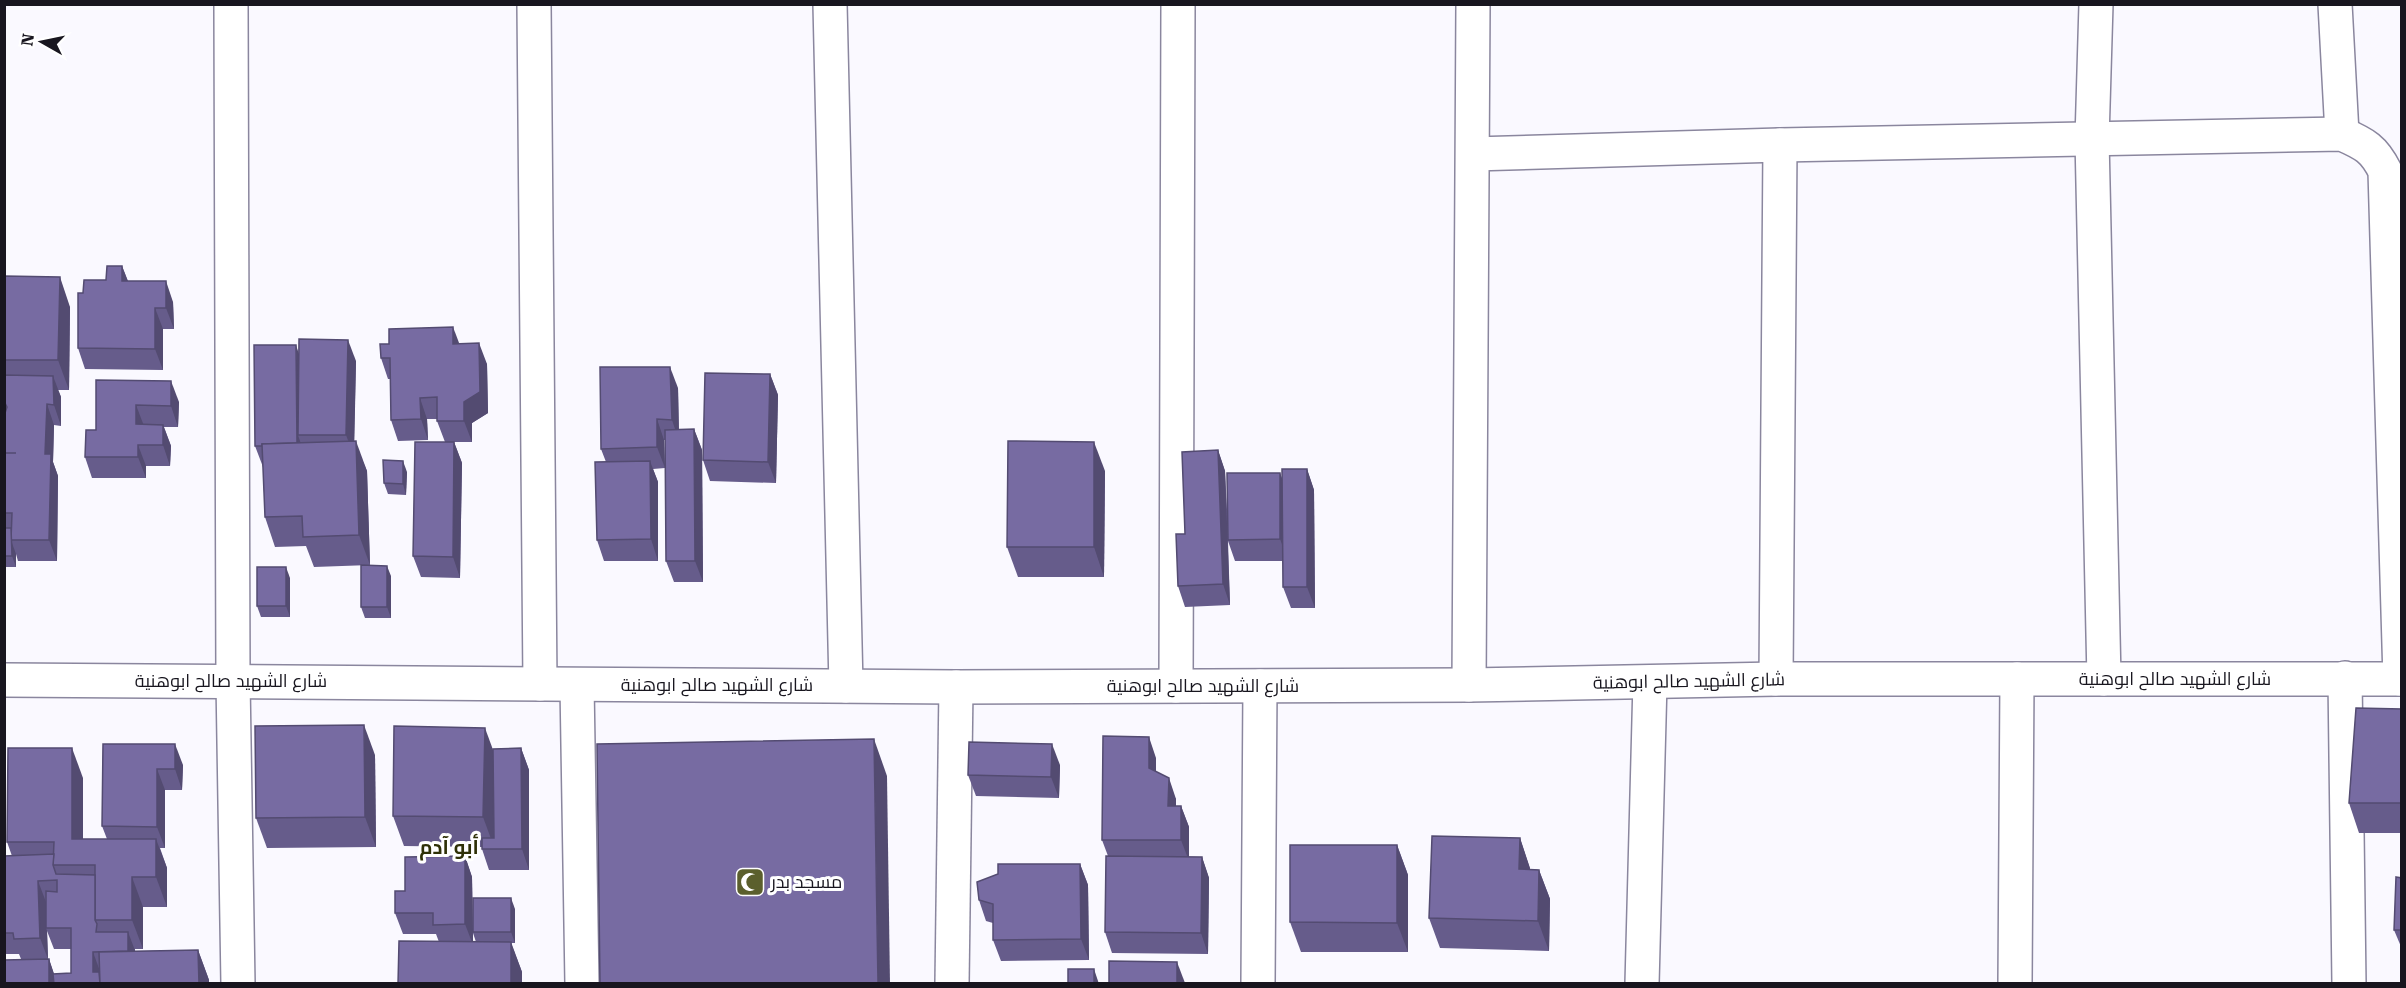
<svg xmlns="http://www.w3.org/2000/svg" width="2406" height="988" font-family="'Roboto Serif',Cairo,serif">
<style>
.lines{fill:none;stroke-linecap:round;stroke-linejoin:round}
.street-casing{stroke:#8a869e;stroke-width:36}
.street{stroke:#fff;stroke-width:33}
.wall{fill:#665c8b;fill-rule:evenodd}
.shaded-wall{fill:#534b71}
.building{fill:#776ba2;stroke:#534b71;stroke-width:1.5}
.labels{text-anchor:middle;stroke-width:6;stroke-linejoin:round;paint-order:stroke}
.street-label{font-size:18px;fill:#18161f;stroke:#fff}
.poi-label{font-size:18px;fill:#18161f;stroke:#fff;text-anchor:start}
.neighbourhood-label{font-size:20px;font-weight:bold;fill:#2f3107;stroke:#fff}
</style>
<rect width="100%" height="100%" fill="#faf9ff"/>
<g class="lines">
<!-- street casing -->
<g class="street-casing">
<g id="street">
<polyline points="231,4 233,681 238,984"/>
<polyline points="534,4 540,684"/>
<polyline points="830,4 846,686"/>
<polyline points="2096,4 2092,139 2104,679"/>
<polyline points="2335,4 2342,134"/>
<path d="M1473,154L1780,145L2342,134C2365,144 2374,149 2385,171L2400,679"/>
<polyline points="2345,678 2349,984"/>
<polyline points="1776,679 1780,145"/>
<polyline points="4,680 956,687 1469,685 1776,679 2402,679"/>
<polyline points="577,685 582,984"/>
<polyline points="1469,685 1473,4"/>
<polyline points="1176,686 1178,4"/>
<polyline points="952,984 956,687"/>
<polyline points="1258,984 1260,686"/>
<polyline points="1642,984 1650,682"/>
<polyline points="2015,984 2017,679"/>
</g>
</g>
<!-- street -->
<use href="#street" class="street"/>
</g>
<!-- wall -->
<g class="wall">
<polygon points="122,266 128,281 173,302 174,329 163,329 163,370 85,369 78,348 83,293 106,280"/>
<polygon points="4,276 70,307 69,390 58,390 61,397 61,426 54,425 53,462 58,476 57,561 18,561 16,554 16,567 4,567"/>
<polygon points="459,343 487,364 488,413 472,423 472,442 454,442 462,463 460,578 421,577 413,556 445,442 437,421 437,419 427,419 428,440 398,441 391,420 390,379 388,379 381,358"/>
<polygon points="299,354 356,361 354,441 367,471 370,565 314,567 306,546 275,547 265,517 263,467 255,446"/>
<polygon points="770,374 778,395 776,483 710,481 703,460"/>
<polygon points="96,380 179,402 178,427 164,427 171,446 170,466 146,466 146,478 92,478 85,457 96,430"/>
<polygon points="678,388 679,430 694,429 702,450 703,582 674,582 666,561 665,440 664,440 665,468 653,469 658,482 658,561 604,561 597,540 606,462 601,449"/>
<polygon points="1218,450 1225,471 1228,529 1280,473 1282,479 1307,469 1314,490 1315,608 1291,608 1283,587 1283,561 1235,561 1228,541 1230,605 1185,607 1178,586 1185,534"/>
<polygon points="1105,471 1104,577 1018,577 1007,547"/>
<polygon points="407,472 406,495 388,494 384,483"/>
<polygon points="391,576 391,618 365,618 361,607"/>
<polygon points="290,578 290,617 261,617 257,606"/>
<polygon points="2402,709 2402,833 2359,833 2349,803"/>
<path d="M103,744L183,765L182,790H165V848H160L167,868V907H143V949H135V951L198,950L209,980V984H4L21,959L19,954H4V856H12L7,842L83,778V839H107L102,826ZM47,931L54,949H71V973L54,974L49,959H48Z"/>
<polygon points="521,748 529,770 529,870 489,870 482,849 482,847 404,846 393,816 493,750"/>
<polygon points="375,755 376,847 267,848 256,818"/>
<polygon points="1156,758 1156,772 1176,799 1176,806 1181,806 1189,827 1189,857 1202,857 1209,878 1208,954 1112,953 1105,932 1108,856 1102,840"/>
<polygon points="1060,765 1059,798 976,796 968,775"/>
<polygon points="1520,838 1530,869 1539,870 1550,899 1549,951 1440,948 1429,918"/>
<polygon points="1397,845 1408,875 1408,952 1301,952 1290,922"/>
<path d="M465,856L472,877L473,929L515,909V943H511L522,972V984H398L439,942L436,934H403L395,913L405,891ZM473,933L476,942H473Z"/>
<polygon points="1080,864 1088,885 1089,960 1001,961 993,940 993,923 986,921 979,900"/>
<polygon points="2402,878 2402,949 2394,930"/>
</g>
<!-- shaded-wall -->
<g class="shaded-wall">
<polygon points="122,266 130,287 122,281"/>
<polygon points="60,277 70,307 69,390 58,360"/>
<polygon points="166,281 173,302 174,329 166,308"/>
<polygon points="155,308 163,329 163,370 155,349"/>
<polygon points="453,327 461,348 453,344"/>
<polygon points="348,340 356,361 354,456 346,435"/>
<polygon points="479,343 487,364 488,413 472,423 472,442 464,421 464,402"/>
<polygon points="296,345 303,366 298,435 304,453 297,445"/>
<polygon points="670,367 678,388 679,441 672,420"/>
<polygon points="770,374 778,395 776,483 768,462"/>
<polygon points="53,376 61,397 61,426 54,405"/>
<polygon points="171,381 179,402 178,427 171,406"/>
<polygon points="420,398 427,419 428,440 421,419"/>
<polygon points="47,404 54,425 53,462 58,476 57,561 49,540 45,454"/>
<polygon points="136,405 144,426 144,446 136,424"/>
<polygon points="657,419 664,440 665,468 657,447"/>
<polygon points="163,425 171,446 170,466 163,445"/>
<polygon points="694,429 702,450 703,582 695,561"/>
<polygon points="356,441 367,471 370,565 359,535"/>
<polygon points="454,442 462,463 460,578 453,557"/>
<polygon points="1094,442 1105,471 1104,577 1094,547"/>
<polygon points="138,445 146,466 146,478 138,457"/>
<polygon points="1218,450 1225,471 1230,605 1223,584"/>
<polygon points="403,461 407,472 406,495 403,484"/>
<polygon points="650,461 658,482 658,561 651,539"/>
<polygon points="1307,469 1314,490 1315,608 1307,587"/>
<polygon points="1280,473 1288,494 1288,560 1280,539"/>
<polygon points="12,543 16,554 16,567 12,556"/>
<polygon points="387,566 391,576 391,618 387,607"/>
<polygon points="286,567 290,578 290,617 286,606"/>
<polygon points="364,725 375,755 376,847 365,817"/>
<polygon points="485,728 496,758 494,847 483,817"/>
<polygon points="1149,737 1156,758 1156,789 1149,768"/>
<polygon points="874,739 887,776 890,984 878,984"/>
<polygon points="175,744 183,765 182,790 175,769"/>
<polygon points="1052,744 1060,765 1059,798 1051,777"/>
<polygon points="72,748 83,778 83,865 72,839"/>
<polygon points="521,748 529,770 529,870 522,849"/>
<polygon points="157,769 165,790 165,848 157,827"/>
<polygon points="1169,778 1176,799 1176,827 1168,806"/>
<polygon points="1181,806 1189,827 1189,861 1181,840"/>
<polygon points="1520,838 1530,868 1530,899 1519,869"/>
<polygon points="156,839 167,868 167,907 156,877"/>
<polygon points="1397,845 1408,875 1408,952 1397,923"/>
<polygon points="465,856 472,877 473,945 465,924"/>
<polygon points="1202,857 1209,878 1208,954 1201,933"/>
<polygon points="1080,864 1088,885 1089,960 1081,939"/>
<polygon points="1539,870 1550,899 1549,951 1538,921"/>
<polygon points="132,877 143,907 143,949 132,920"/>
<polygon points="38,881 46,902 46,928 47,931 48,959 40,938"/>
<polygon points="511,898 515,909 515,943 511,932"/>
<polygon points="128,932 136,953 128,953"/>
<polygon points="511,942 522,972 522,984 511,984"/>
<polygon points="198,950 209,980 209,984 199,984"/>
<polygon points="93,952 101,974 93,972"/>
<polygon points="49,959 56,980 56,984 49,984"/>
<polygon points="1177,962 1185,983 1185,984 1177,984"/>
<polygon points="1094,969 1099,984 1094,984"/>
</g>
<!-- building -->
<g class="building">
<polygon points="107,266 122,266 122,281 166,281 166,308 155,308 155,349 78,348 78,293 83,293 84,280 106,280"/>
<polygon points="4,276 60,277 58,360 4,360"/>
<polygon points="453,327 453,344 479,343 480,392 464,402 464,421 437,421 437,397 420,398 421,419 391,420 390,358 381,358 380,344 389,344 389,329"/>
<polygon points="299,339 348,340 346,435 298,435"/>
<polygon points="254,345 296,345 297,443 262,444 262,446 255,446"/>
<polygon points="600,367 670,367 672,420 657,419 657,447 601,449"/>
<polygon points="705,373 770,374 768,462 703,460"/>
<polygon points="4,375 53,376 54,405 47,404 45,454 51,454 49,540 11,540 12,513 4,513 4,453 16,453 4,453 4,416 7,407 4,401"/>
<polygon points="96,380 171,381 171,406 136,405 136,424 163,425 163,445 138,445 138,457 85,457 86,430 96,430"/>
<polygon points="694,429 695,561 666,561 665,430"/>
<polygon points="356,441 359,535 303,537 302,516 265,517 262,444"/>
<polygon points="1008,441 1094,442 1094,547 1007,547"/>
<polygon points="415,442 454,442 453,557 413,556"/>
<polygon points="1218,450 1223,584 1178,586 1176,534 1185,534 1182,452"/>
<polygon points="383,460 403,461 403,484 384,483"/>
<polygon points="650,461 651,539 597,540 595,462"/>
<polygon points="1282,469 1307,469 1307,587 1283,587"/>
<polygon points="1227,473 1280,473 1280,539 1228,540"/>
<polygon points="4,528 11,528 12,556 4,556"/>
<polygon points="361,565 387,566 387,607 361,607"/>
<rect x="257" y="567" width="29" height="39"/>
<polygon points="2356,708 2402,709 2402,803 2349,803"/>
<polygon points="364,725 365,817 256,818 255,726"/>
<polygon points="394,726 485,728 483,817 393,816"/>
<polygon points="1103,736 1149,737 1149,768 1169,778 1168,806 1181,806 1181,840 1102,840"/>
<polygon points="874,739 878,984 600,984 597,744"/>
<polygon points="969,742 1052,744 1051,777 968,775"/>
<polygon points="103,744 175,744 175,769 157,769 157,827 102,826"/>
<polygon points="8,748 72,748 72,839 156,839 156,877 132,877 132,920 95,920 95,865 53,865 54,842 7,842"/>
<polygon points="521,748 522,849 482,849 482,838 494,838 493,749"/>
<polygon points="1432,836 1520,838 1519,869 1539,870 1538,921 1429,918"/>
<polygon points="1290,845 1397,845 1397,923 1290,922"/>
<polygon points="54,854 53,865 56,874 95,875 95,920 97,924 96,932 128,932 128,951 93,952 93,972 99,972 100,984 54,984 53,974 71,973 71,928 46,928 46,891 57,892 57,880 38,881 40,938 14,939 13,933 4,933 4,856"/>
<polygon points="465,856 465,924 433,925 433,913 395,913 395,891 405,891 405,857"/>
<polygon points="1106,856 1202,857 1201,933 1105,932"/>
<polygon points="998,864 1080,864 1081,939 993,940 993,904 979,900 977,882 998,874"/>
<polygon points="2396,877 2402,878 2402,930 2394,930"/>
<rect x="473" y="898" width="38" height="34"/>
<polygon points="399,941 511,942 511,984 398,984"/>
<polygon points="198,950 199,984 100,984 99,952"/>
<polygon points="49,959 49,984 4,984 4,960"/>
<polygon points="1109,961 1177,962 1177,984 1109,984"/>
<rect x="1068" y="969" width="26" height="15"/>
</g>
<!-- icons -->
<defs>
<g id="mosque-square" transform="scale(1.5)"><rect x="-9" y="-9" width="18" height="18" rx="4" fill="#5b5f2d" stroke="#fff"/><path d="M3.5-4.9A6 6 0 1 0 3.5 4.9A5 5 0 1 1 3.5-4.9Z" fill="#fff"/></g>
</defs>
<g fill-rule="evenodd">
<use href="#mosque-square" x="750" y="882"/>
</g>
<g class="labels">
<!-- street labels -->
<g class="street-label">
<text x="2175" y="685">شارع الشهيد صالح ابوهنية</text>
<text x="231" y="687">شارع الشهيد صالح ابوهنية</text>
<text transform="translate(1689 681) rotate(-1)" y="6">شارع الشهيد صالح ابوهنية</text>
<text x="717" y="691">شارع الشهيد صالح ابوهنية</text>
<text x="1203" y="692">شارع الشهيد صالح ابوهنية</text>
</g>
<!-- poi labels -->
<g class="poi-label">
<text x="771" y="888">مسجد بدر</text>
</g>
<!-- neighbourhood labels -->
<g class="neighbourhood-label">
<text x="449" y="854">أبو آدم</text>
</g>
</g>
<!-- border -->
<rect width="2406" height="988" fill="none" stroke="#18161f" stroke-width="12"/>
<!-- north arrow -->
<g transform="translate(42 42) rotate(279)" stroke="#ffffff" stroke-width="4.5" paint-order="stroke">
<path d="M0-4.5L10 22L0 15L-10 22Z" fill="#18161f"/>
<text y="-9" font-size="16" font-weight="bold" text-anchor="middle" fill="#18161f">N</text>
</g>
</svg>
